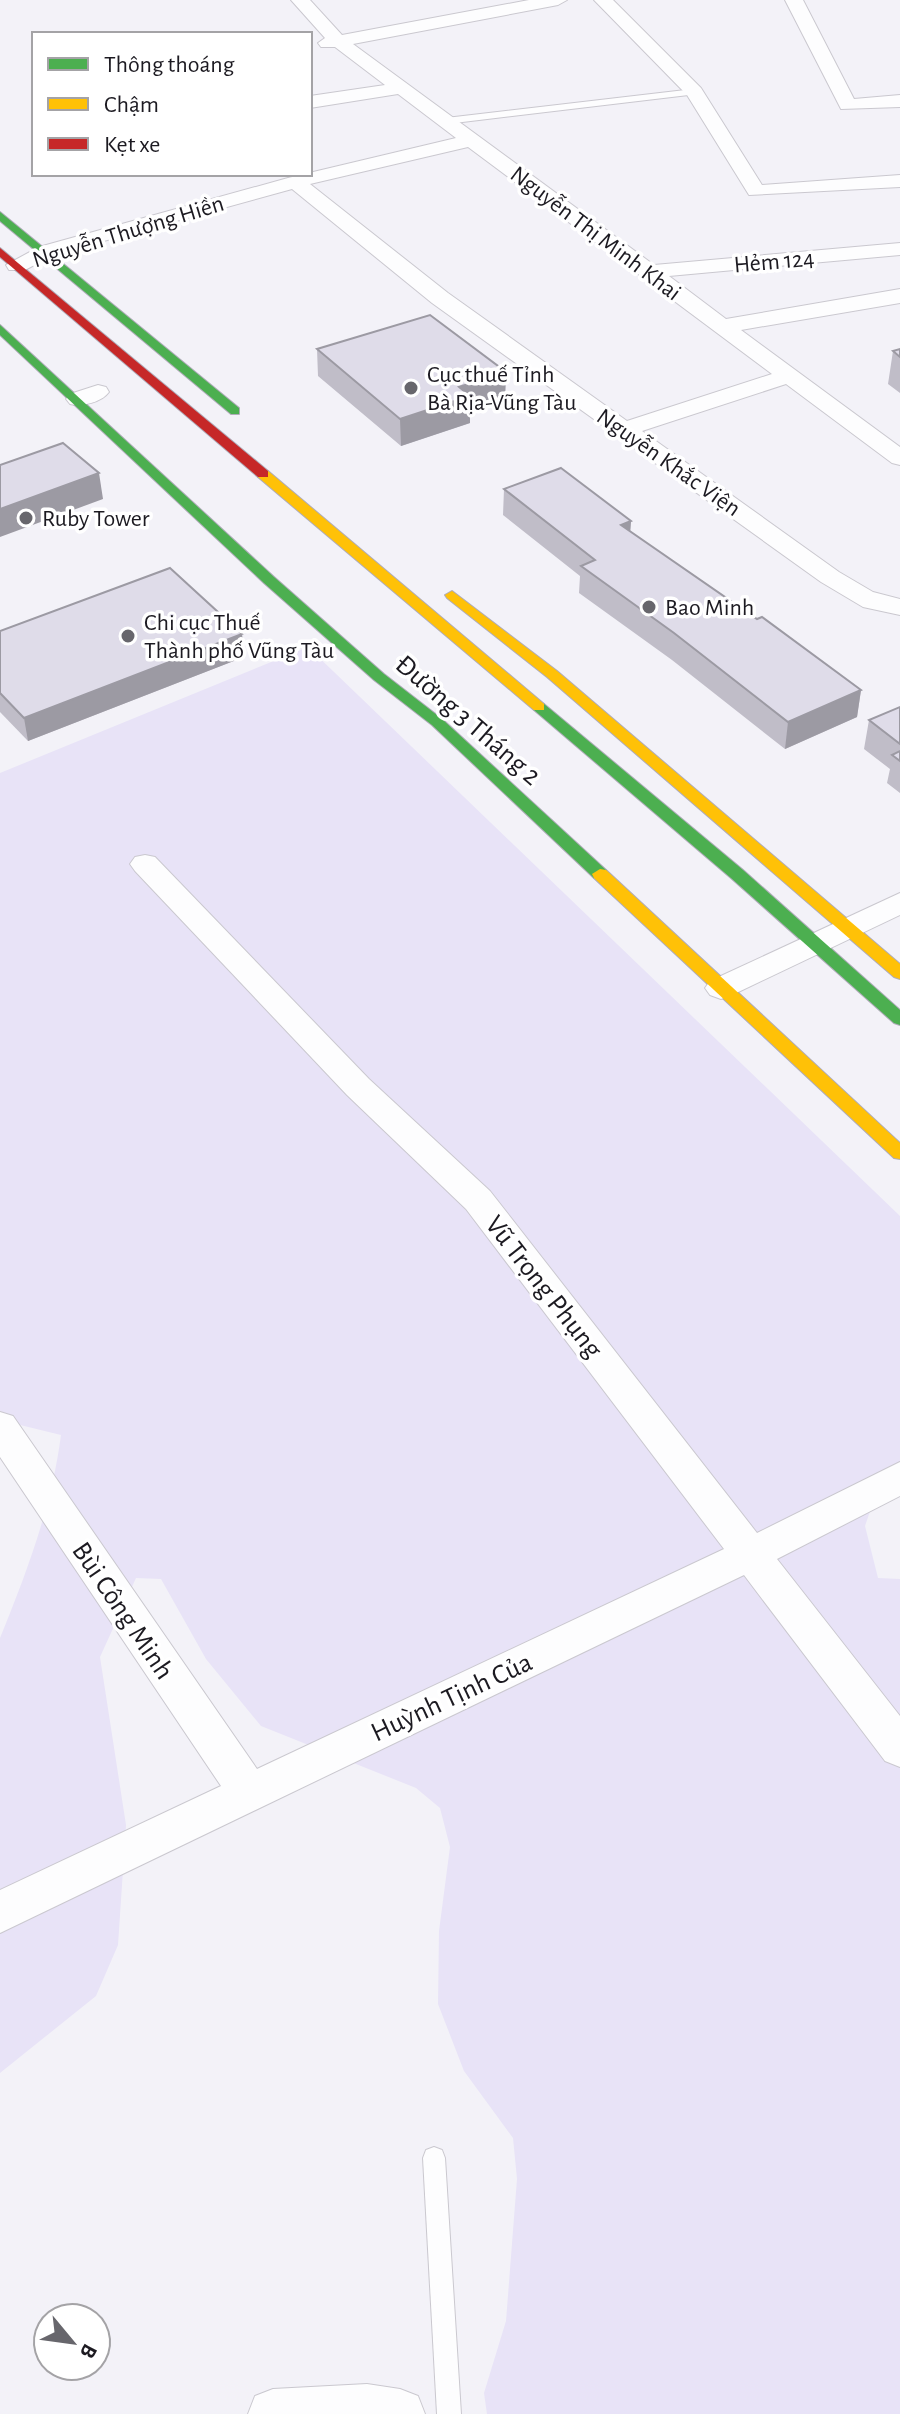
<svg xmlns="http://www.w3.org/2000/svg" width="900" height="2414" font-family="'Alegreya Sans',sans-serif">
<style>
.green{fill:#e8e3f7}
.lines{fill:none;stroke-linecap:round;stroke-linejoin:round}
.lane-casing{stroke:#cac8cf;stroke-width:2}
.street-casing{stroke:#cac8cf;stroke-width:2}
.fast-casing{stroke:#afacb9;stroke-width:2}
.slow-casing{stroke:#afacb9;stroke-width:2}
.jam-casing{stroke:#afacb9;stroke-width:2}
.lane{fill:#fdfdfe;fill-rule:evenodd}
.street{fill:#fdfdfe;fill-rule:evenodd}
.fast{fill:#4caf50;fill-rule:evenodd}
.slow{fill:#ffc107;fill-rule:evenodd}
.jam{fill:#c62828;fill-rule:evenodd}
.wall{fill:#c0bdc8}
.shaded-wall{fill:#9c9aa3}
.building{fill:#dfdce9;stroke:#9c9aa3;stroke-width:2}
.poi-dot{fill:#67666c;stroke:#fff;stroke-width:3}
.labels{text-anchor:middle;stroke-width:7;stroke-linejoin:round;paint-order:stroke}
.far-street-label{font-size:24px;fill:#1c1a21;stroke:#fff}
.far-poi-label{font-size:24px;fill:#1c1a21;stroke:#fff;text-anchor:start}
.street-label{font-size:28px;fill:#1c1a21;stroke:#fff}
</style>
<rect width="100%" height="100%" fill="#f3f2f8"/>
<!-- green -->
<path class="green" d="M308,647L900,1216V1473L880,1482L865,1526L878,1578L900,1579V2414H487L484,2393L506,2321L517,2179L513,2138L464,2071L438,2004L439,1931L450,1847L440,1808L416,1788L261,1726L206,1659L161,1579L136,1578L100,1657L126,1825L118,1945L96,1996L0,2073V1638C27,1572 52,1505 61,1435L12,1423L0,1444V773Z"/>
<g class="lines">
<!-- lane casing -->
<g class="lane-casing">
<g id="lane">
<polygon points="694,89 698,92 697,94 446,124 441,121 446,118"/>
<polygon points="434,2147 442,2150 445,2158 461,2414 437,2414 423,2158 426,2150"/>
</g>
</g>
<!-- street casing -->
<g class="street-casing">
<g id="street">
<path d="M291,0H310L342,35L529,0H567L558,5L353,44L654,265L900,243V255L669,276L726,319L900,289V303L741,330L900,447V465L892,463L786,384L642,431L839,572L873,592L900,599V615L863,607L821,582L432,303L292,189L53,255L25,270H9L6,265L39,247L288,178L456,138L398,94L310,108V96L385,85L335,47H321L318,43L325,38ZM468,147L772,374L627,421L448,293L310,184Z"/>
<polygon points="594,0 613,0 701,88 762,185 900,175 900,187 749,195 687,95"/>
<polygon points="785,0 803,0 854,99 900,95 900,107 841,109"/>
<path d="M98,385L106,387L109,392C102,402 82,407 70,404L66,399L70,394Z"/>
<polygon points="145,855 155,857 369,1079 490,1191 757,1533 900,1462 900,1496 777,1559 900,1716 900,1767 885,1761 744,1575 0,1933 0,1890 221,1786 0,1457 0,1412 13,1416 257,1769 724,1549 466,1209 347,1095 135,871 130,864 135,857"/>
<polygon points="900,893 900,915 732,995 721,999 710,995 705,988 710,981"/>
<polygon points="367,2384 400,2389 418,2396 425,2414 248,2414 255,2396 273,2389"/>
</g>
</g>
<!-- fast casing -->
<g class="fast-casing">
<g id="fast">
<polygon points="0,212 239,408 239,414 231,414 0,221"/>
<polygon points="0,325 274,577 384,674 442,719 606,870 608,874 606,878 594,878 432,725 374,680 264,583 0,335"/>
<polygon points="539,703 544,704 743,870 900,1010 900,1025 894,1023 731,878 534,710 534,704"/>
</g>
</g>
<!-- slow casing -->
<g class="slow-casing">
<g id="slow">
<polygon points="258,471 268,471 544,704 544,710 534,710 258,477"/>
<polygon points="452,591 557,671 900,964 900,979 894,977 547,677 447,598 445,595"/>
<polygon points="600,869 606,870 900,1143 900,1159 894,1158 594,878 592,874"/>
</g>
</g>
<!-- jam casing -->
<g class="jam-casing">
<polygon id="jam" points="0,248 268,471 268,477 258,477 0,257"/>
</g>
<!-- lane -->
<use href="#lane" class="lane"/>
<!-- street -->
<use href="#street" class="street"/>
<!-- fast -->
<use href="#fast" class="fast"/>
<!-- slow -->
<use href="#slow" class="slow"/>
<!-- jam -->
<use href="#jam" class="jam"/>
</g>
<!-- wall -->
<g class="wall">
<polygon points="317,349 506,372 505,399 470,411 470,423 401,446 318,376"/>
<polygon points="900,349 900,393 888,384 893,351"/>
<polygon points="504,489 631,521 630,531 861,690 857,717 785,749 672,660 579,593 580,576 503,515"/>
<polygon points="0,631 242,634 244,657 28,741 0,712"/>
<polygon points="900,707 900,793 887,783 890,769 864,749 869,720"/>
</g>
<!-- shaded-wall -->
<g class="shaded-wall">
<polygon points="506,372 505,399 470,411 470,423 401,446 400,419 459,387"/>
<polygon points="99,473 103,499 0,537 0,509"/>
<polygon points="631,521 629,548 621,525"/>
<polygon points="242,634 244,657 28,741 24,718"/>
<polygon points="861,690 857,717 785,749 788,722"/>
</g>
<!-- building -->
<g class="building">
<polygon points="430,315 506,372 459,387 470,396 400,419 317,349"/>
<polygon points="900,349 900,357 893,351"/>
<polygon points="63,443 99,473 0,509 0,465"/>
<polygon points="561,468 631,521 621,525 757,619 762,617 861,690 788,722 674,633 581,566 595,560 504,489"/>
<polygon points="170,568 242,634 24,718 0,693 0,631"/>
<polygon points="900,707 900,744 869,720"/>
<polygon points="900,751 900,761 892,755"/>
</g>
<!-- markers -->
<g class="poi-dot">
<circle cx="411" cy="388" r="8"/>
<circle cx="26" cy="518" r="8"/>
<circle cx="649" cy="607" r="8"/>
<circle cx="128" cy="636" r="8"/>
</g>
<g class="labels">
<!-- far-street labels -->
<g class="far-street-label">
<text transform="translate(128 231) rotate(-17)" y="8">Nguyễn Thượng Hiền</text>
<text transform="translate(596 233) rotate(37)" y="8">Nguyễn Thị Minh Khai</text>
<text transform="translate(774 261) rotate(-5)" y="8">Hẻm 124</text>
<text transform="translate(669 462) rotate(35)" y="8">Nguyễn Khắc Viện</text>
</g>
<!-- far-poi labels -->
<g class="far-poi-label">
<text x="427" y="382">Cục thuế Tỉnh<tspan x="427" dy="28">Bà Rịa-Vũng Tàu</tspan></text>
<text x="42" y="526">Ruby Tower</text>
<text x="665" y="615">Bao Minh</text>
<text x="144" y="630">Chi cục Thuế<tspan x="144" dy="28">Thành phố Vũng Tàu</tspan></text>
</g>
<!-- street labels -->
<g class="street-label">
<text transform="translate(469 719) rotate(41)" y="10">Đường 3 Tháng 2</text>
<text transform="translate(545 1286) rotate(52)" y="10">Vũ Trọng Phụng</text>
<text transform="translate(124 1610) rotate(56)" y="10">Bùi Công Minh</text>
<text transform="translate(451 1696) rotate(-25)" y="10">Huỳnh Tịnh Của</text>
</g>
</g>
<!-- legend -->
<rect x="32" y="32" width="280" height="144" fill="#ffffff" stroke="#a4a3a6" stroke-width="2"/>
<rect x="48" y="58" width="40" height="12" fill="#4caf50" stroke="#a4a3a6" stroke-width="2"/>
<text x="104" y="72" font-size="24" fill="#1c1a21">Thông thoáng</text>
<rect x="48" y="98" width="40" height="12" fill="#ffc107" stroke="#a4a3a6" stroke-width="2"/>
<text x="104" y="112" font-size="24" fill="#1c1a21">Chậm</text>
<rect x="48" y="138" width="40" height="12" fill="#c62828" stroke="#a4a3a6" stroke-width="2"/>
<text x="104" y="152" font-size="24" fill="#1c1a21">Kẹt xe</text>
<!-- north arrow -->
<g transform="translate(72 2342) rotate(119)"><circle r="38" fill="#ffffff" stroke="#a4a3a6" stroke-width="2"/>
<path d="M0-6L14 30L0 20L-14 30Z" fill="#67666c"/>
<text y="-12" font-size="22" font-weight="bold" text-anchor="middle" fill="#1c1a21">B</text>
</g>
</svg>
